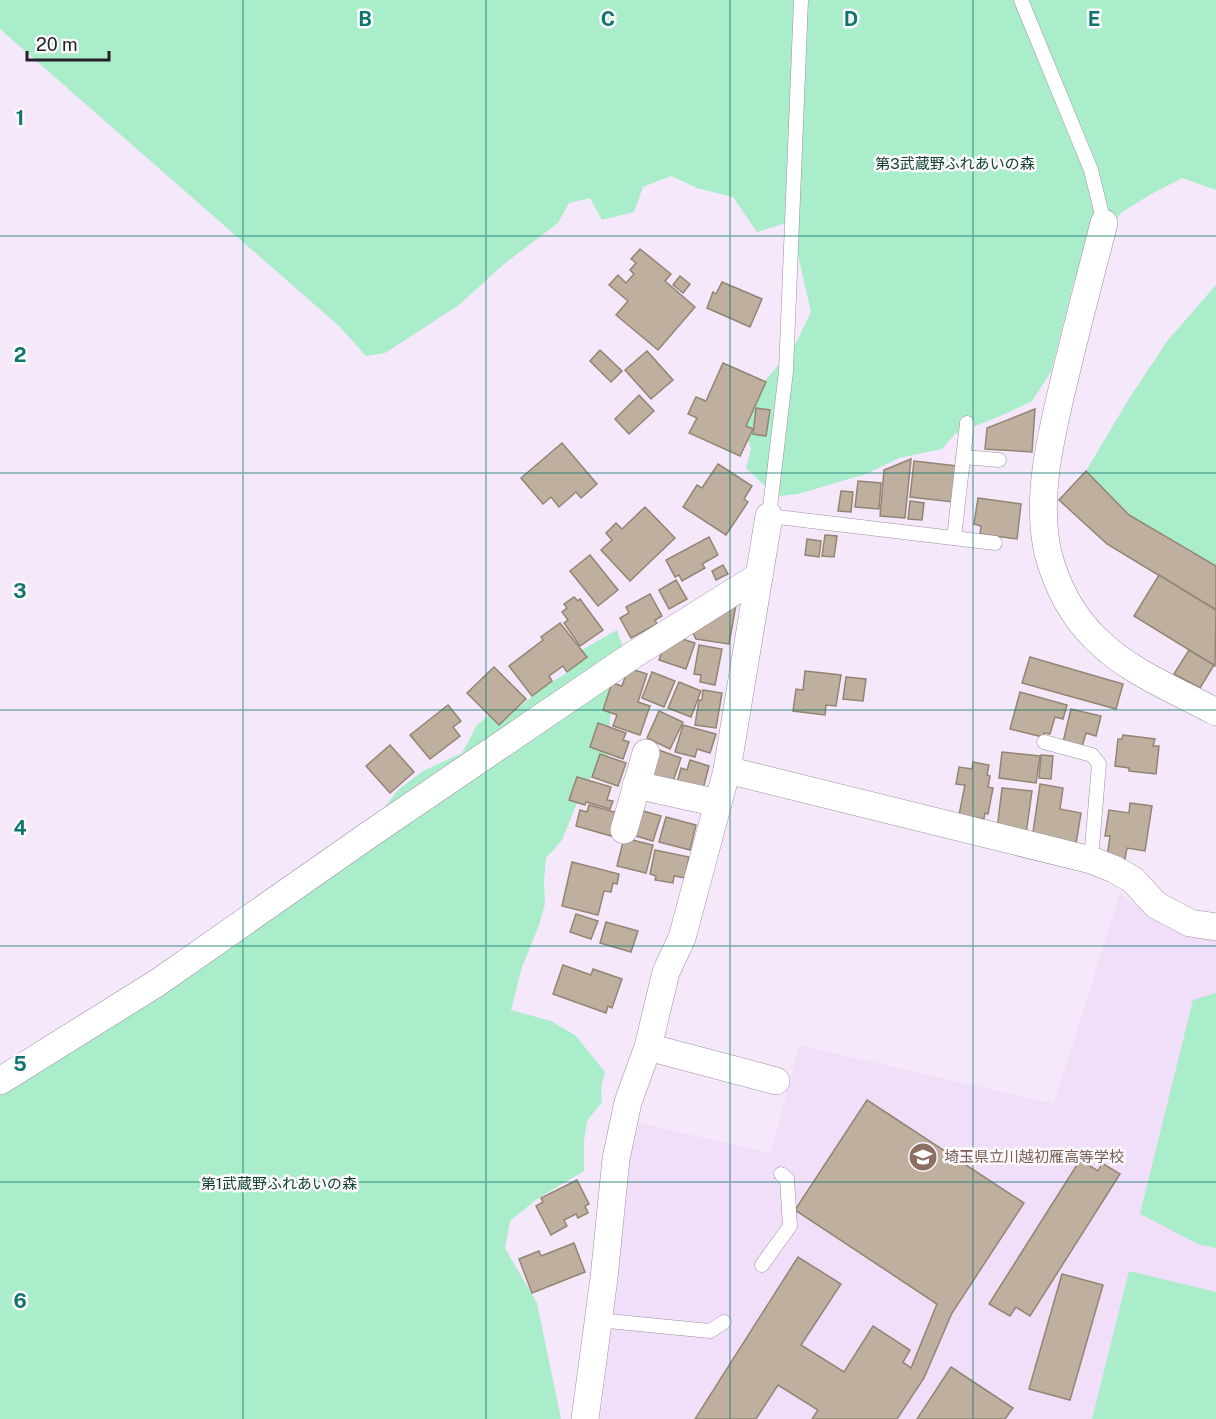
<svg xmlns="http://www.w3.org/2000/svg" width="1216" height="1419" font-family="'Public Sans','Noto Sans JP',sans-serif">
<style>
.built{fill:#f1def8}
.green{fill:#aaedca}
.building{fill:#beaf9e;stroke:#938574;stroke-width:1.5}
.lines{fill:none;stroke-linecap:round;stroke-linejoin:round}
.lane-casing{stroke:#9c8fa1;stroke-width:15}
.street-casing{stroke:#9c8fa1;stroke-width:28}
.lane{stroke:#fff;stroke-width:14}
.street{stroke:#fff;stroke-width:27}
.grid{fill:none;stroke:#0f766e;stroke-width:1.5;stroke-opacity:0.55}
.labels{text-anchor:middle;stroke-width:5;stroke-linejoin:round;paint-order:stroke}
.park-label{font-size:15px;fill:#12422d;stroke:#fcf9fd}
.education-label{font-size:15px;fill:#785e54;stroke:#fcf9fd;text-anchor:start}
.grid-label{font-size:20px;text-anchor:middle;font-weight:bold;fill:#0f766e;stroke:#fcf9fd;stroke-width:5;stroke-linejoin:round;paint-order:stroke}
</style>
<rect width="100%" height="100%" fill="#f6e8fb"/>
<!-- built -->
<polygon class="built" points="1120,893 1154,919 1174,929 1216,937 1216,1419 600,1419 616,1293 630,1161 639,1123 771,1153 799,1045 1054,1104"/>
<!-- green -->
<g class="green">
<polygon points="0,0 1216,0 1216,190 1182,178 1148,196 1121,213 1074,281 1051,372 1032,401 1005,414 955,434 942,449 899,458 866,474 798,494 781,496 765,486 746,468 751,449 741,417 757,390 794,347 811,312 797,251 799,219 757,232 733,197 697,188 671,176 643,187 634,212 602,220 590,198 569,203 558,223 504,264 459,305 385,353 366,356 340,327 0,29"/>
<polygon points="1216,285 1216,610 1107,544 1059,500 1086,471 1130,397 1168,340"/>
<polygon points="617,630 625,654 627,671 613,686 609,731 611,742 607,757 599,769 588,781 579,798 562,840 546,858 544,880 545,904 539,925 522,967 511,1010 551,1021 575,1035 605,1072 601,1088 602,1102 587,1121 584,1141 584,1171 537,1199 510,1221 505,1248 537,1303 561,1419 0,1419 0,1083 367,830 398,790 423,771 462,753 477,725 490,714 503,720 548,684 570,671 576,653"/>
<polygon points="1216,993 1216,1248 1200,1245 1140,1214 1193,1000"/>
<polygon points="1129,1271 1216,1292 1216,1419 1092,1419"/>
</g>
<!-- building -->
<g class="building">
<polygon points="640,249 671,274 665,281 695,307 658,350 616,315 628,301 609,285 618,275 626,283 634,274 630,270 636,263 631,259"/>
<polygon points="680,276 690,284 683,293 673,285"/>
<polygon points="722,282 762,299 750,327 707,308 713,292 716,294"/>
<polygon points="600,350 622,371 611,382 590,361"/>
<polygon points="647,351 673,380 651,399 625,370"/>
<polygon points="723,363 766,382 746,426 753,429 740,456 689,433 697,418 688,414 696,397 706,401"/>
<polygon points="639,395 654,411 629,434 615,419"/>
<polygon points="756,408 770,410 766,436 753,434"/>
<polygon points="1035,409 1032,452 985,449 987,428"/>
<polygon points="562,443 597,484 581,498 576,492 559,507 551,497 543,504 521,478"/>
<polygon points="911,459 905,518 880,516 884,470"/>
<polygon points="914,461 957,466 953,502 910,497"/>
<polygon points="718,464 752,486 744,499 748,502 726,535 683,507 697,485 702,488"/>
<polygon points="1086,471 1129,515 1216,566 1216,610 1107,544 1059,500"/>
<polygon points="858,481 881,483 879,509 855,507"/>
<polygon points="841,491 853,492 851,512 838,511"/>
<polygon points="978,498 1021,504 1017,539 980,534 981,526 974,524"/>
<polygon points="910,501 924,503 922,520 908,519"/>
<polygon points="645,507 675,538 630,581 601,550 612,540 606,533 616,523 622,529"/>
<polygon points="825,535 837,536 834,557 822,556"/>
<polygon points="709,537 718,555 702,564 705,568 682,581 679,575 675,577 666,560"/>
<polygon points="807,539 821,541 819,557 805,555"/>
<polygon points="590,555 618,590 598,606 570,571"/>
<polygon points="723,565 728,574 716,580 712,571"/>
<polygon points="1159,575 1216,610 1215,666 1134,616"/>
<polygon points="676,580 687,599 669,609 659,590"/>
<polygon points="650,594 662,616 655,620 657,624 631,638 620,618 629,613 626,607"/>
<polygon points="574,597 578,601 580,599 603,630 580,646 564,623 568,620 562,612 567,608 564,604"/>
<polygon points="736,605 729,644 696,639 690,627"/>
<polygon points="560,623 587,657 567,672 563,666 549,676 552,681 532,696 509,666 543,640 541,637"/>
<polygon points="676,637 695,643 686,669 659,660 665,642"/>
<polygon points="699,645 722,649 715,685 700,682 701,675 694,674"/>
<polygon points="1189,650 1214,665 1200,688 1174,674"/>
<polygon points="1030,657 1123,684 1116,709 1022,683"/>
<polygon points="494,667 526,699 499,725 467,693"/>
<polygon points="628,668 647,674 638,702 650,706 640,735 613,726 617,715 603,710 612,683 622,686"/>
<polygon points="805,671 841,675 836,706 826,705 825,715 793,711 796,689 803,690"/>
<polygon points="652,672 675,681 664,707 642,698"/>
<polygon points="846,677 866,679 863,701 843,699"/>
<polygon points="679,682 701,691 691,717 668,708"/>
<polygon points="703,690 722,693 716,728 695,725 699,700 702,700"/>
<polygon points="1020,692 1067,705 1063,719 1055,717 1050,734 1044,733 1043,737 1010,729"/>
<polygon points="448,705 461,721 453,727 460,736 430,759 410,735"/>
<polygon points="1071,709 1101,716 1096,736 1086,733 1082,747 1063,742"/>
<polygon points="659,711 683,722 670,749 647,738"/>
<polygon points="598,723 626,733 623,740 629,742 623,759 590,747"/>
<polygon points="683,725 716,734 710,753 697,749 695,757 675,752"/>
<polygon points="1123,735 1155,739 1153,746 1159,746 1156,774 1129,771 1129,768 1115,766 1118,739 1122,739"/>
<polygon points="390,745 414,772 390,793 366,766"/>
<polygon points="656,749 681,758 671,787 646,778"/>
<polygon points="1002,752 1040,756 1036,783 999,778"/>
<polygon points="600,754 626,763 618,786 592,777"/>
<polygon points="1041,755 1053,756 1051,779 1039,778"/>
<polygon points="690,760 709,766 702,793 676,786 681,768 687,770"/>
<polygon points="973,762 989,765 987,775 990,776 988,787 993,788 988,814 985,813 984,819 959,815 965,785 956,784 959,767 972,769"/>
<polygon points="577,777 611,787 607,800 613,801 610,809 586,802 585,805 569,800"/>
<polygon points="1040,784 1063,788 1060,809 1081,813 1076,844 1032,839"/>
<polygon points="1002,788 1032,791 1026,834 997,830"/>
<polygon points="1130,803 1152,806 1145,851 1127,848 1125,859 1107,857 1110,836 1105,836 1109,810 1129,813"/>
<polygon points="589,805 618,813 611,836 576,826 580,810 587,812"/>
<polygon points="636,809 661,816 653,841 629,834"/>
<polygon points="666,817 696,825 690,850 659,842"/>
<polygon points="624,838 653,845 646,873 617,866"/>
<polygon points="655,850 689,857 685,878 674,876 673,883 655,880 656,876 650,874"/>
<polygon points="572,862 619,874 617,884 613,883 611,892 604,891 598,915 562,906"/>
<polygon points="576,914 598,921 591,939 570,932"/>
<polygon points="606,922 638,931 631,952 600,943"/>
<polygon points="563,965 591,975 593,969 622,979 612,1008 608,1006 606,1013 553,994"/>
<polygon points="867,1100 1024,1203 952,1313 924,1378 897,1419 812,1419 818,1410 778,1385 756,1419 695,1419 798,1257 841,1284 801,1345 844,1372 873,1326 910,1350 903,1362 911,1368 937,1304 795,1210"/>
<polygon points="1080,1160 1098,1171 1102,1163 1120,1174 1030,1316 1016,1307 1010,1316 989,1304"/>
<polygon points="577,1180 589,1204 585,1206 588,1213 578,1218 576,1214 564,1220 567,1226 551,1235 536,1206 543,1202 541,1198"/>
<polygon points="574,1243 585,1272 532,1293 519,1259 539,1251 541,1256"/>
<polygon points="1062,1274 1103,1285 1070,1400 1029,1389"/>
<polygon points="951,1367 1013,1408 1005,1419 917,1419"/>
</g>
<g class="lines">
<!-- lane casing -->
<g class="lane-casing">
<g id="lane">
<polyline points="801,0 786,371 769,516 995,543"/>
<polyline points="1021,0 1091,170 1104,223"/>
<polyline points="963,457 999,460"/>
<polyline points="954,538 967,423"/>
<polyline points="1044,742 1092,755 1099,764 1091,860"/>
<polyline points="762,1265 790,1226 787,1179 781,1174"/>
<polyline points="598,1320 710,1331 724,1322"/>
</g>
</g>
<!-- street casing -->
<g class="street-casing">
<g id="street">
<path d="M1104,223C1091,274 1077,326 1065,377C1052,432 1035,496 1048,553C1056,584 1072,616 1096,639C1127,671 1177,691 1216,712"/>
<polyline points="727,770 1091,860 1114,869 1133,880 1156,905 1190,923 1216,927"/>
<polyline points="636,785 718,803"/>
<polyline points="624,830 646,753"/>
<polyline points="648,1047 776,1081"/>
<polyline points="0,1081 157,983 370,834 633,655 759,576"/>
<polyline points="585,1419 604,1278 616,1159 628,1102 648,1047 666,972 682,938 727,770 769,516"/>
</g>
</g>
<!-- lane -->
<use href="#lane" class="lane"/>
<!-- street -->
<use href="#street" class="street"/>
</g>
<!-- grid -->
<path class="grid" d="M243,0V1419M486,0V1419M730,0V1419M973,0V1419M0,236H1216M0,473H1216M0,710H1216M0,946H1216M0,1182H1216"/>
<!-- icons -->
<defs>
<g id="school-disc" transform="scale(1.5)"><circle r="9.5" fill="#8d6e63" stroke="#fcf9fd"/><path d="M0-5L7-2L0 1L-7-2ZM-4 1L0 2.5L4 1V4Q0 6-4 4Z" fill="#fff"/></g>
</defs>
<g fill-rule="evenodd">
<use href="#school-disc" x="923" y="1157"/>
</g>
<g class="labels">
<!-- park labels -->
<g class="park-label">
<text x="955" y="169">第3武蔵野ふれあいの森</text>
<text x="279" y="1189">第1武蔵野ふれあいの森</text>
</g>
<!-- education labels -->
<g class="education-label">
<text x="944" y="1162">埼玉県立川越初雁高等学校</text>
</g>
</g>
<g class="grid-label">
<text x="365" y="26">B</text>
<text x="608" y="26">C</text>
<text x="851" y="26">D</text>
<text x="1094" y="26">E</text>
<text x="20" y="125">1</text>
<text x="20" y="362">2</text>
<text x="20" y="598">3</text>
<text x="20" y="835">4</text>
<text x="20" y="1071">5</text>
<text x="20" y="1308">6</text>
</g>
<!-- scale -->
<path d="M27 51v9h82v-9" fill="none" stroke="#252026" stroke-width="3"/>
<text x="36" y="51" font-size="18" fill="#252026" stroke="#fcf9fd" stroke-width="4.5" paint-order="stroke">20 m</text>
</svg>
